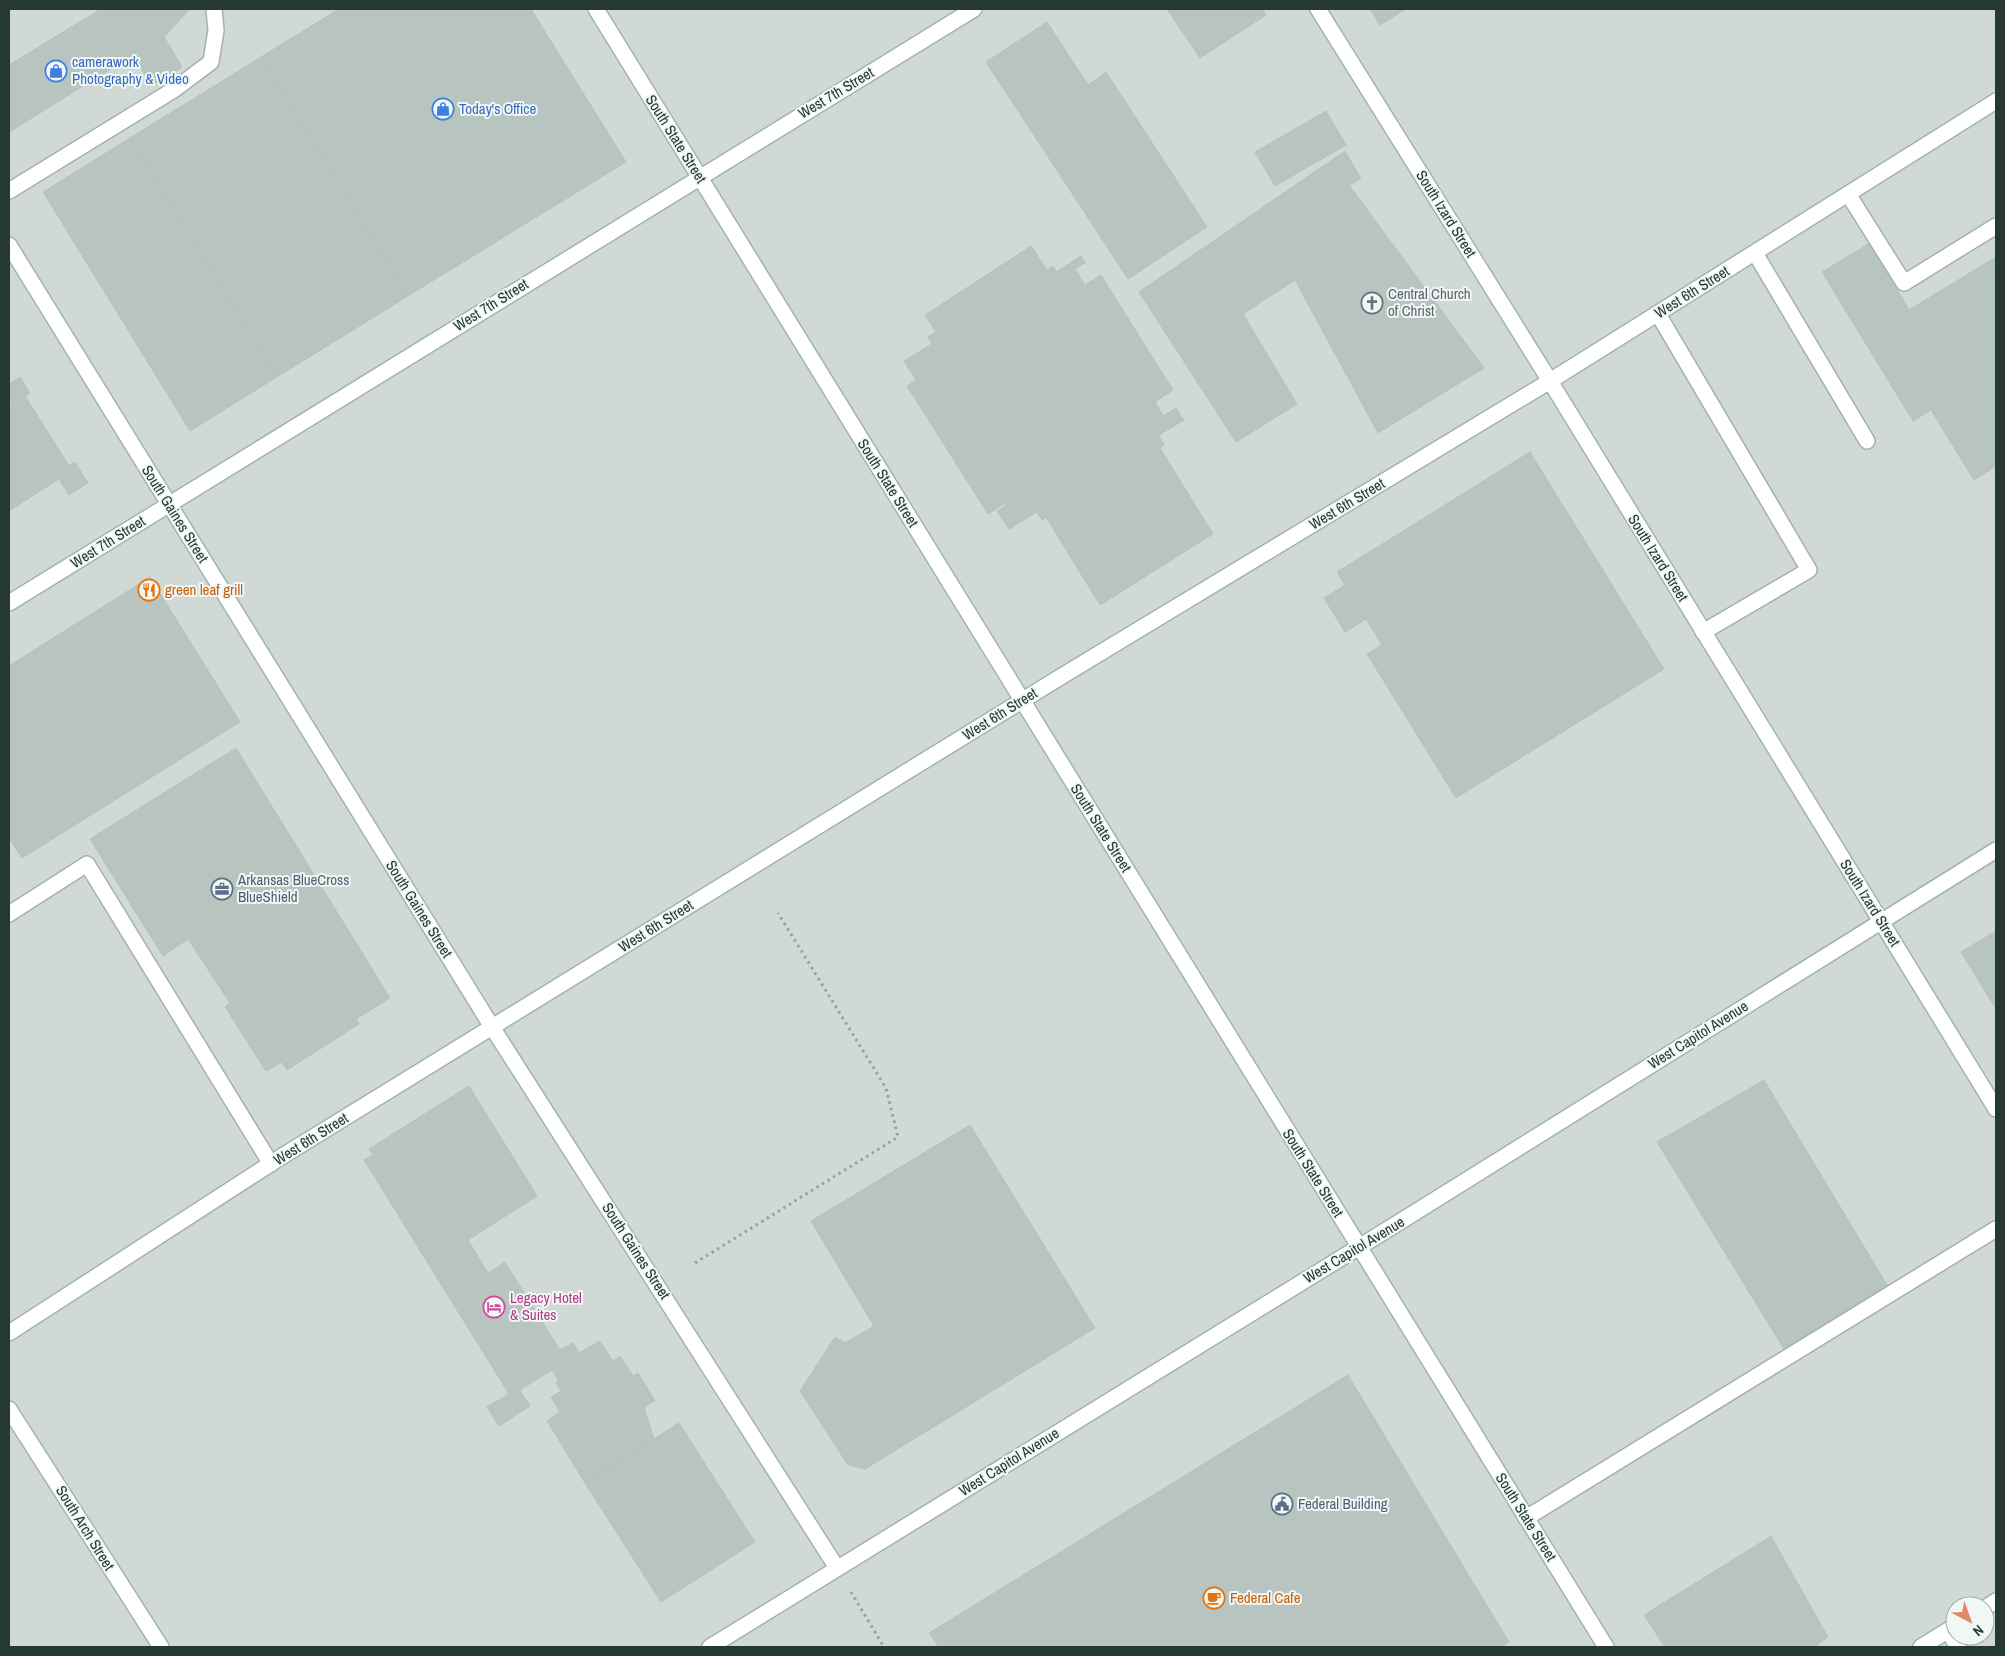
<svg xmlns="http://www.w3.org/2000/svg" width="2005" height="1656" font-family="'Archivo Narrow',sans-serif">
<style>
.built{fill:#d0d9d5;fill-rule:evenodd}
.building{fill:#b7c4bf;stroke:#b5c3bd}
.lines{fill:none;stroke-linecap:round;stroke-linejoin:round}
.lane-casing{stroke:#a5b1ad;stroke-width:18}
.secondary-casing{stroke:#a2b4ae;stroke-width:18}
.path{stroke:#85aaa0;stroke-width:3;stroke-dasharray:2.5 4;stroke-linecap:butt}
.lane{stroke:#fff;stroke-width:15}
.secondary{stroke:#fff;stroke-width:15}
.labels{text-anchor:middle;stroke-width:4;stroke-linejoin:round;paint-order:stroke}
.shop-label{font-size:15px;fill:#366cbe;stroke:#f1f7f4;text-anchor:start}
.street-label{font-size:15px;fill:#243834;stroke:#f1f7f4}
.worship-label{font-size:15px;fill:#5b616d;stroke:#f1f7f4;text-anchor:start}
.food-label{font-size:15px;fill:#c56008;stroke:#f1f7f4;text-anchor:start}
.service-label{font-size:15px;fill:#4e5e75;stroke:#f1f7f4;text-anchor:start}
.hotel-label{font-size:15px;fill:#b23c85;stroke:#f1f7f4;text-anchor:start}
</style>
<rect width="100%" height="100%" fill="#e1eae6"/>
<!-- built -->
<path class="built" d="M9,9H1996V1647H9ZM1955,1606H1985V1636H1955Z"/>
<!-- building -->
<g class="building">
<polygon points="101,9 190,9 164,37 182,67 152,86 133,55 11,131 9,127 9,65"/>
<polygon points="339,9 531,9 626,162 408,296 261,57"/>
<polygon points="1167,9 1262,9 1266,15 1200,58"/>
<polygon points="1370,9 1406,9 1380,25"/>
<polygon points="1047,22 1088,85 1106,72 1207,227 1128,279 986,62"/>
<polygon points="261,57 408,296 277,377 130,138"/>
<polygon points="1326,111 1346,145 1275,186 1255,152"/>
<polygon points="130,138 277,377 190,431 43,192"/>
<polygon points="1345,151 1361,179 1349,185 1484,368 1378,433 1295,280 1243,314 1297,404 1236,442 1139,292"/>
<polygon points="1870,243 1909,310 1996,257 1996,466 1974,480 1931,410 1913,421 1822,272"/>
<polygon points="1031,246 1047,270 1053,266 1056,272 1081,256 1085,263 1075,269 1085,285 1101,275 1173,390 1155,402 1163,416 1176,408 1184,420 1159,435 1164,445 1160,448 1213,534 1100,605 1046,517 1042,520 1037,512 1009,529 997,511 1006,505 1005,503 988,514 907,386 925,374 916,380 904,361 932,344 928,337 936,332 925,315"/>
<polygon points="20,377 30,393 25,396 69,466 75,462 88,483 69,495 59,479 9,511 9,403 12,401 9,397 9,384"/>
<polygon points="1530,452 1664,669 1456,798 1367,654 1382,645 1366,619 1345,632 1324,598 1345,585 1337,572"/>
<polygon points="150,577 240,722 22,858 9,838 9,666"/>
<polygon points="236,748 390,998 356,1019 359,1024 287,1070 282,1062 266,1071 225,1007 230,1003 188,939 163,956 90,839"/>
<polygon points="1996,931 1996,1009 1961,952"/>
<polygon points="1764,1080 1887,1285 1784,1349 1657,1142"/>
<polygon points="469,1086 537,1196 468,1240 488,1273 505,1262 560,1350 573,1343 579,1353 600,1341 613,1361 620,1356 633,1376 638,1373 655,1401 644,1407 654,1439 585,1483 547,1421 560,1412 551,1397 561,1391 556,1383 559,1382 552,1370 520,1390 530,1406 499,1426 487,1407 509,1394 364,1160 373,1155 369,1149"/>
<polygon points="970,1125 1095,1328 865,1469 848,1465 800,1391 835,1337 845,1343 874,1326 811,1221"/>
<polygon points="1348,1375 1509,1642 1501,1647 939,1647 929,1633"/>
<polygon points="679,1423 755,1542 661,1602 585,1483"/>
<polygon points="1771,1536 1828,1637 1814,1647 1665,1647 1644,1615"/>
</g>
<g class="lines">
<!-- lane casing -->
<g class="lane-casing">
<g id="lane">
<polyline points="9,191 175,89 211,62 216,30 214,9"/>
<polyline points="1848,194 1904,283 1996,226"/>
<polyline points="1755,253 1867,441"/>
<polyline points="1658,314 1809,570 1703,632"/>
<polyline points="9,914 87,864 271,1164"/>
<polyline points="1526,1518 1996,1229"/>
<polyline points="1948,1631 1958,1647"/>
</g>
</g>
<!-- secondary casing -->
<g class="secondary-casing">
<g id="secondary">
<polyline points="596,9 1606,1647"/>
<polyline points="1318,9 1550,381 1996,1109"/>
<polyline points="9,245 492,1027 837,1568"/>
<polyline points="9,603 974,9"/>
<polyline points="9,1333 281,1157 1062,676 1550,381 1996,101"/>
<polyline points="9,1409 161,1647"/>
<polyline points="1985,1608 1996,1601"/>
<polyline points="710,1647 1398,1223 1996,850"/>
<polyline points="1921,1647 1955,1626"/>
</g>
</g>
<!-- path -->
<g class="path">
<polyline points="695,1263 898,1137 886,1088 778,913"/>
<polyline points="851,1592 884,1647"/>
</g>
<!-- lane -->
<use href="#lane" class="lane"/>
<!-- secondary -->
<use href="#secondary" class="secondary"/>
</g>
<!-- icons -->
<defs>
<g id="shop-ring" transform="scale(1.125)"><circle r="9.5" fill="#f1f7f4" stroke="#3f7fe0" stroke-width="1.5"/><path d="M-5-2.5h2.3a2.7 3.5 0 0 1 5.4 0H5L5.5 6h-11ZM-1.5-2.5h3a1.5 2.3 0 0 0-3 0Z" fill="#3f7fe0"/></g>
<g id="church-ring" transform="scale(1.125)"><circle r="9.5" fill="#f1f7f4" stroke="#6b7280" stroke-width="1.5"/><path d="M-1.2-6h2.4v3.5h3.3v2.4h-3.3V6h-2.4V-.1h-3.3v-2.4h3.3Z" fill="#6b7280"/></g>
<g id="restaurant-ring" transform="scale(1.125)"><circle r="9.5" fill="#f1f7f4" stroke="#e8710a" stroke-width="1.5"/><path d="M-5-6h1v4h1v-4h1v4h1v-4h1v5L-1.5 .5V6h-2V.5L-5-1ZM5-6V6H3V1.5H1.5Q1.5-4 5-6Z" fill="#e8710a"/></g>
<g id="office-ring" transform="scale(1.125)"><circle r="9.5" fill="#f1f7f4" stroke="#5c6f8a" stroke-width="1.5"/><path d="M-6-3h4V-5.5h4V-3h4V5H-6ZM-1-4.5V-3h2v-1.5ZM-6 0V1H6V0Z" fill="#5c6f8a"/></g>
<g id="hotel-ring" transform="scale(1.125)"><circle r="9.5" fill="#f1f7f4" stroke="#d1479c" stroke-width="1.5"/><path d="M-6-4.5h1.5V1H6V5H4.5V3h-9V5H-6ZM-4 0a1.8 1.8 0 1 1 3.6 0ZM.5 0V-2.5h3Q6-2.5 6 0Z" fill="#d1479c"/></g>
<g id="civic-ring" transform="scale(1.125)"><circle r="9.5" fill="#f1f7f4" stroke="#5c6f8a" stroke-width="1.5"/><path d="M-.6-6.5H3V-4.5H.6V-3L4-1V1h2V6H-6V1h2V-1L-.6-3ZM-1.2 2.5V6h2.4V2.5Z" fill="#5c6f8a"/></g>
<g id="cafe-ring" transform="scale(1.125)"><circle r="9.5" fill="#f1f7f4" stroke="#e8710a" stroke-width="1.5"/><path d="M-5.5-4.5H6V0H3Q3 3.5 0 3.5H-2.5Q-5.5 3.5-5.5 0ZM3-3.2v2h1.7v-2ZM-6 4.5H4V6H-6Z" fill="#e8710a"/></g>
</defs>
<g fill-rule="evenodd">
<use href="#shop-ring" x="56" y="71"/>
<use href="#shop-ring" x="443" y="109"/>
<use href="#church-ring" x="1372" y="303"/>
<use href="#restaurant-ring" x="149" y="590"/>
<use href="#office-ring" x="222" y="889"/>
<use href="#hotel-ring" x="494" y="1307"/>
<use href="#civic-ring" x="1282" y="1504"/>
<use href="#cafe-ring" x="1214" y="1598"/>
</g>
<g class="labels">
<!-- shop labels -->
<g class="shop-label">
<text x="72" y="67">camerawork<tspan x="72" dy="17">Photography &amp; Video</tspan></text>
<text x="459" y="114">Today's Office</text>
</g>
<!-- street labels -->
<g class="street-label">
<text transform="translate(836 93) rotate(-31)" y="5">West 7th Street</text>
<text transform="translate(676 139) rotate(58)" y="5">South State Street</text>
<text transform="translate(1446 214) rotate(58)" y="5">South Izard Street</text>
<text transform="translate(1692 292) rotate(-32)" y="5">West 6th Street</text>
<text transform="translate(491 305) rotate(-32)" y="5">West 7th Street</text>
<text transform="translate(888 483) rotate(58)" y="5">South State Street</text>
<text transform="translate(1347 504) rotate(-31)" y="5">West 6th Street</text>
<text transform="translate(175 514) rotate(58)" y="5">South Gaines Street</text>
<text transform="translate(108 542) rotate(-32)" y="5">West 7th Street</text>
<text transform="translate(1658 558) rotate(58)" y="5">South Izard Street</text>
<text transform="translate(1000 714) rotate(-32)" y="5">West 6th Street</text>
<text transform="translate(1101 828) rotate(58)" y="5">South State Street</text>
<text transform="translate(1870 903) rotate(58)" y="5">South Izard Street</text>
<text transform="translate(419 909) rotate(58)" y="5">South Gaines Street</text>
<text transform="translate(656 926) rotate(-32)" y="5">West 6th Street</text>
<text transform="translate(1698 1035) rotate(-32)" y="5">West Capitol Avenue</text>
<text transform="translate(311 1139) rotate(-32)" y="5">West 6th Street</text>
<text transform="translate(1313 1173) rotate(58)" y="5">South State Street</text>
<text transform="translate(1354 1250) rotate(-31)" y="5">West Capitol Avenue</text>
<text transform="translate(636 1251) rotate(57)" y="5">South Gaines Street</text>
<text transform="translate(1009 1462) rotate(-32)" y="5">West Capitol Avenue</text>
<text transform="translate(1526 1517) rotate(58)" y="5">South State Street</text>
<text transform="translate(85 1528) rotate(58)" y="5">South Arch Street</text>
</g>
<!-- worship labels -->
<g class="worship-label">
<text x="1388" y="299">Central Church<tspan x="1388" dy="17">of Christ</tspan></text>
</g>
<!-- food labels -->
<g class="food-label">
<text x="165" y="595">green leaf grill</text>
<text x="1230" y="1603">Federal Cafe</text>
</g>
<!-- service labels -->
<g class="service-label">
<text x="238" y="885">Arkansas BlueCross<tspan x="238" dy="17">BlueShield</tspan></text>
<text x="1298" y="1509">Federal Building</text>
</g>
<!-- hotel labels -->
<g class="hotel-label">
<text x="510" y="1303">Legacy Hotel<tspan x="510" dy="17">&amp; Suites</tspan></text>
</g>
</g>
<!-- border -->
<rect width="2005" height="1656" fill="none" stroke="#243834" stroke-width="20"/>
<!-- north arrow -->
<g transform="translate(1970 1621) rotate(139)"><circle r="24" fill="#f1f7f4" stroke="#9faba7"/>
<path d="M0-4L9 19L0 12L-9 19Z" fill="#e18a68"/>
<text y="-8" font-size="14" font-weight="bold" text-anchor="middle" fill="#243834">N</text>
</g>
</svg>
